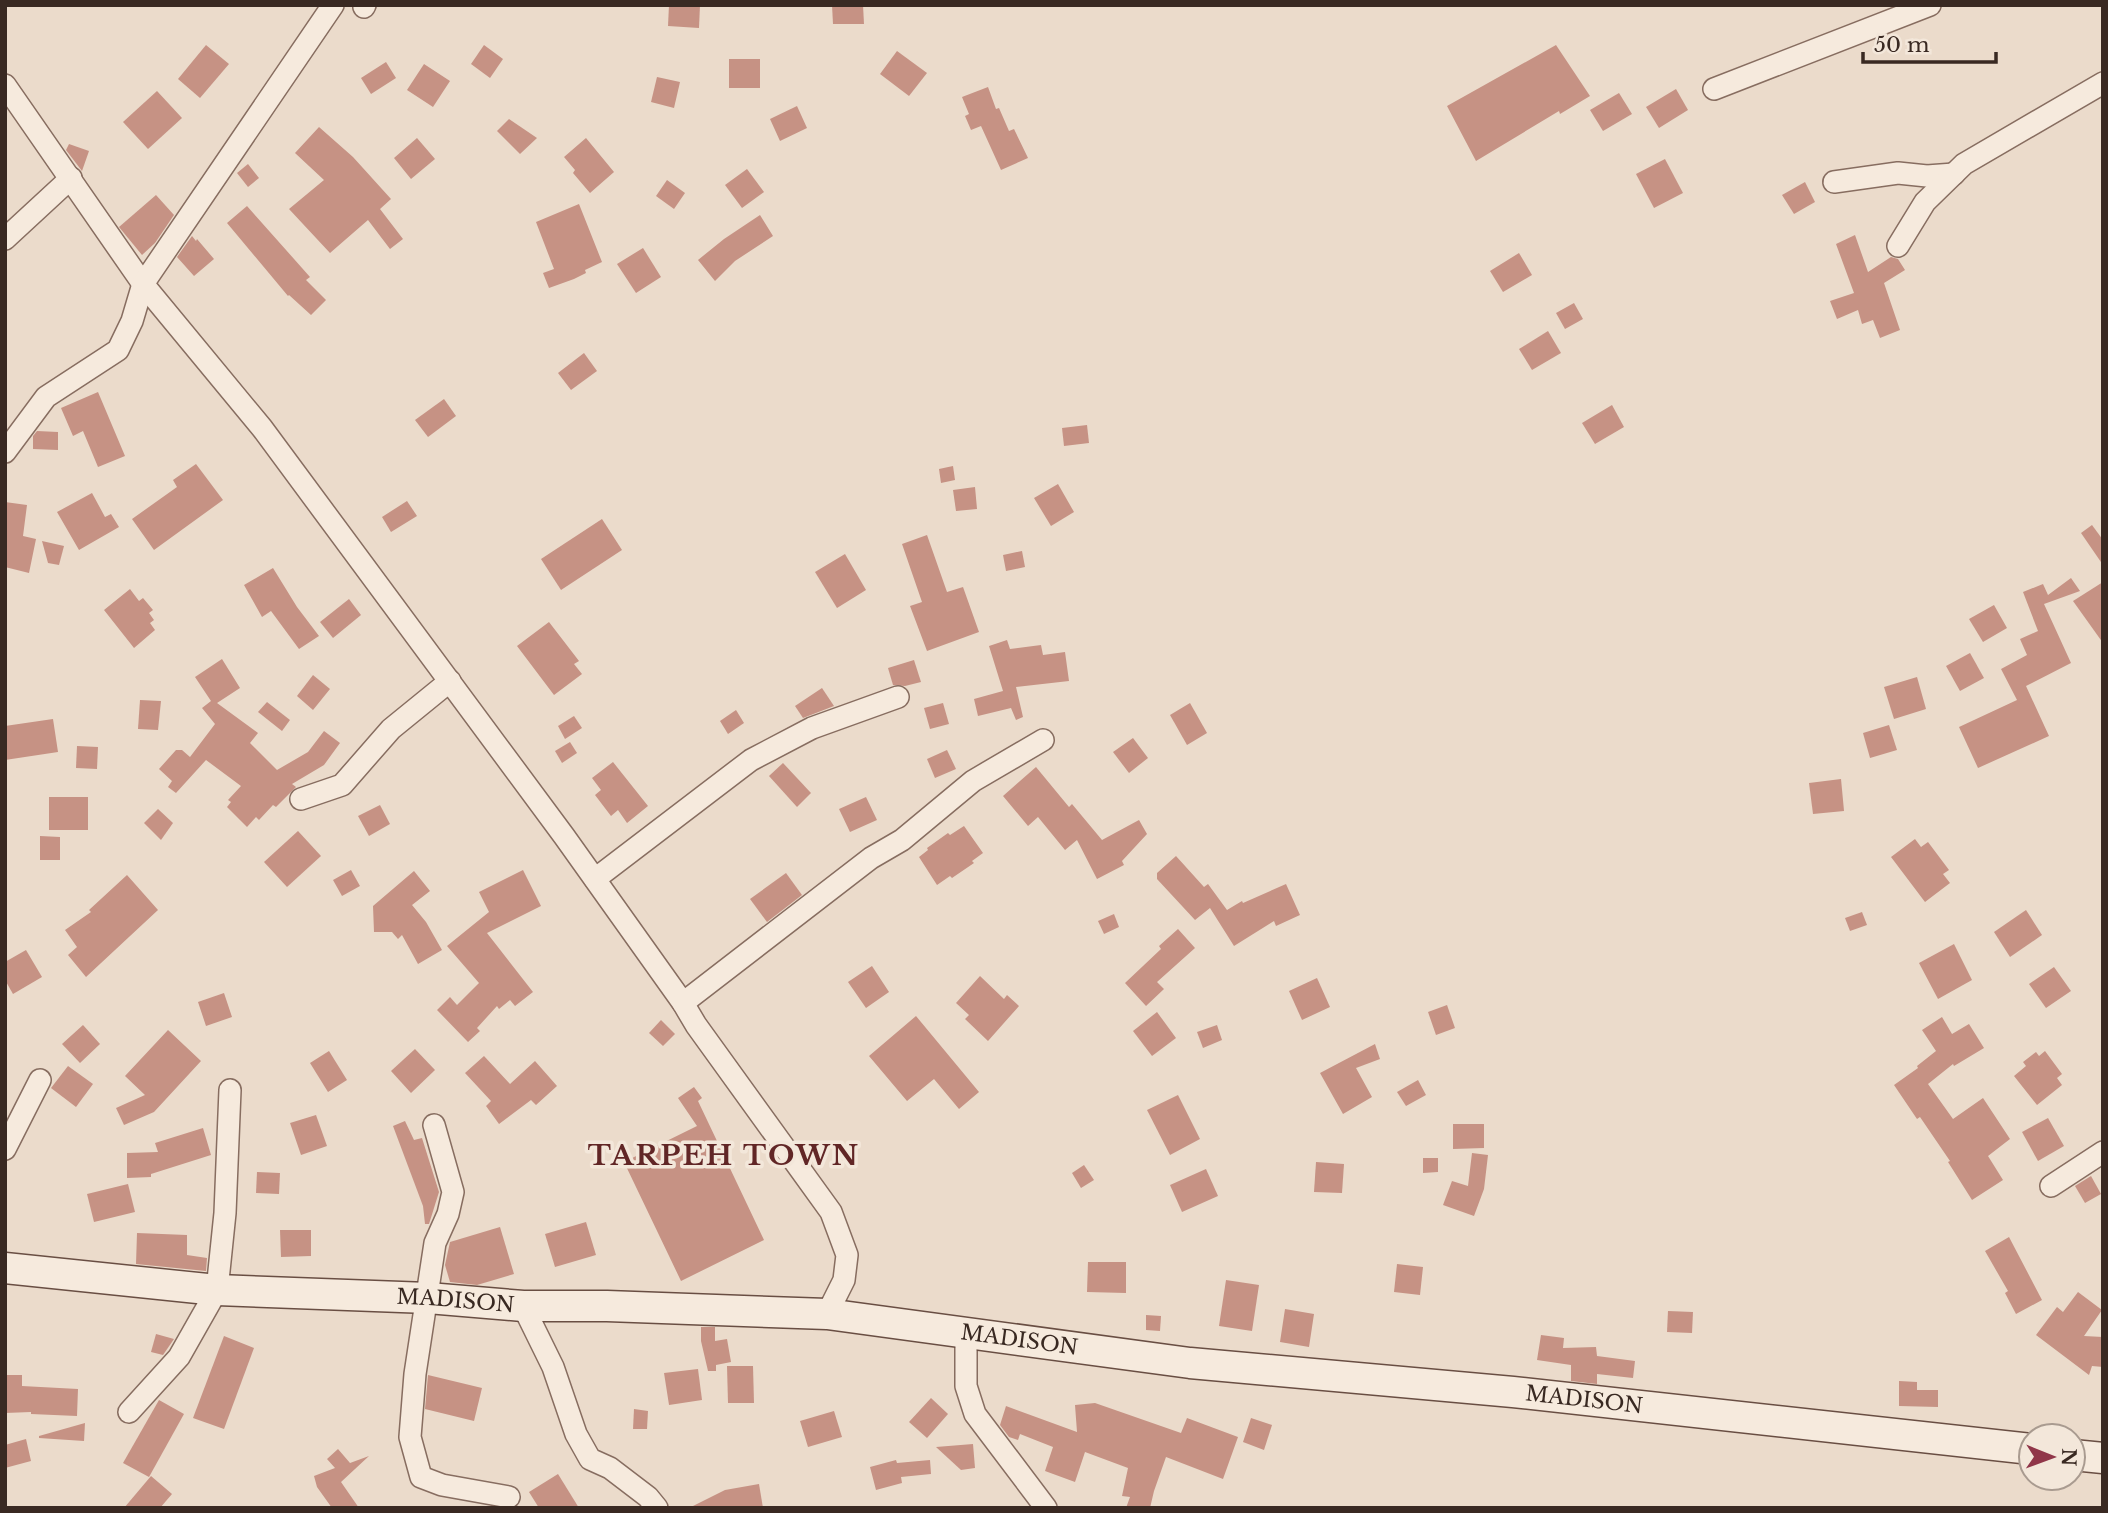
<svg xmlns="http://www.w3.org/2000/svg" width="2108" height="1513" font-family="'Libre Baskerville',serif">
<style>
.building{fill:#c69284}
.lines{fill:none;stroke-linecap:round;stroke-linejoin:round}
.street-casing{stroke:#876d60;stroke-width:24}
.secondary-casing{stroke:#694e43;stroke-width:33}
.street{stroke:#f6eadd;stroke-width:21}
.secondary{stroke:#f6eadd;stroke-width:30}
.labels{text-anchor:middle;stroke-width:7;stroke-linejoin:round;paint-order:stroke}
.street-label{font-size:21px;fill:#392922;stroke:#f3e7da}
.district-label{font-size:28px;font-weight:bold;letter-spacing:2px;fill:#612626;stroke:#f3e7da}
</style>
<rect width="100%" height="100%" fill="#ebdbcb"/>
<!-- building -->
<g class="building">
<polygon points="669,5 700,5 699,28 668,26"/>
<polygon points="832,5 863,5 864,24 833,24"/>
<polygon points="206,45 229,64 200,98 178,79"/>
<polygon points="484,45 503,59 490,78 471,64"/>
<polygon points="1556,45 1590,96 1560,114 1559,111 1476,161 1447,106"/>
<polygon points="897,51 927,73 909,96 880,74"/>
<rect x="729" y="59" width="31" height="29"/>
<polygon points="386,62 396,78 371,94 361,78"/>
<polygon points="424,64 450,81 433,107 407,90"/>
<polygon points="657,77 680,82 674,108 651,102"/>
<polygon points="988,87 996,109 999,108 1009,131 1014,129 1028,158 1001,170 981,126 971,130 965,116 969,114 962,97"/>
<polygon points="1676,89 1688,110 1659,128 1646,107"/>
<polygon points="157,91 182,118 148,149 123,122"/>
<polygon points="1619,93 1632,114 1603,131 1590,110"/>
<polygon points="797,106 807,128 780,141 770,119"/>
<polygon points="509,119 537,138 520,154 497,131"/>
<polygon points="319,127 353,157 391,199 380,209 403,239 390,249 368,220 330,253 289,209 324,180 295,153"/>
<polygon points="417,138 435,159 411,179 394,158"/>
<polygon points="586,138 614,172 590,193 573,173 575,170 564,157"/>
<polygon points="69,144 89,151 82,171 66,150"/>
<polygon points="1665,159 1683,193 1654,208 1636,174"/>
<polygon points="248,164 259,178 248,187 237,173"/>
<polygon points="747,169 764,192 742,208 725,185"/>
<polygon points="667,180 685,193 674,209 656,196"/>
<polygon points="1805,182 1815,202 1794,214 1782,195"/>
<polygon points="156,195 174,215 155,243 142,255 119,227"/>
<polygon points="579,204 602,262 585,270 586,273 574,279 549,288 543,273 554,269 536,222"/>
<polygon points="247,206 310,277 306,280 326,300 311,315 289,295 288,296 227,223"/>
<polygon points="760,215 773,236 735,261 715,281 698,260 724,239"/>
<polygon points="1855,235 1868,272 1891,257 1898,259 1905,270 1884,283 1900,330 1880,338 1873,320 1862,324 1858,310 1837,319 1830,301 1854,293 1836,244"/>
<polygon points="192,236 196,241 197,239 214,259 194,276 177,257"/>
<polygon points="643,248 661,277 636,293 617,264"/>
<polygon points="1519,253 1532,275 1503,292 1490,271"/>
<polygon points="1574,303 1583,319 1565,329 1556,313"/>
<polygon points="1548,331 1561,353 1532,370 1519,349"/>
<polygon points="584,353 597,371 571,390 558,373"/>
<polygon points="98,392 125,456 98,467 83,431 73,436 61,408"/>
<polygon points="444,399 456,416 428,437 415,420"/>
<polygon points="1612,405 1624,427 1595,444 1582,423"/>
<polygon points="1087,425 1089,443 1064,446 1062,428"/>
<polygon points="37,431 58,432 58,450 33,449 33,436"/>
<polygon points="196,464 223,500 154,550 132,519 177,487 173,480"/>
<polygon points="953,466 955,480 941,483 939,469"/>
<polygon points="1058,484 1074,512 1051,526 1034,498"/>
<polygon points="975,487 977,509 956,511 953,490"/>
<polygon points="92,493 105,517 111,514 119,527 79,550 57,512"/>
<polygon points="407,501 417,516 391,532 382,517"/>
<polygon points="5,502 27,505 23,536 36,539 29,573 5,567"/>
<polygon points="602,519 622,550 561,590 541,559"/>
<polygon points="2092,525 2103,540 2103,565 2081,533"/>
<polygon points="927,535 947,592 963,587 979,632 927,651 910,606 922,602 902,544"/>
<polygon points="42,541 64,546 59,565 48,563"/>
<polygon points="1022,551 1025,567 1006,571 1003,555"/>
<polygon points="845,554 866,590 837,608 815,572"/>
<polygon points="273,568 297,607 319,636 299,649 271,611 262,617 244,585"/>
<polygon points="2071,578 2080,591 2044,604 2071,663 2026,686 2049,736 1978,768 1959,727 2017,700 2001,669 2027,655 2020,639 2038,631 2023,592 2043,584 2048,595"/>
<polygon points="2103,582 2103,643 2073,601"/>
<polygon points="130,589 139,601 143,598 153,610 149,613 154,620 150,623 155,630 134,648 104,610"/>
<polygon points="349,599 361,615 333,638 320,622"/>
<polygon points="1994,605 2007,628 1983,642 1969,619"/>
<polygon points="549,622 579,661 574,664 582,674 554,695 517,646"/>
<polygon points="1007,640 1010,649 1041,645 1043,655 1065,652 1069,681 1016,687 1023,717 1016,720 1011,708 978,716 974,699 1003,691 989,646"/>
<polygon points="1970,653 1984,678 1960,691 1946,666"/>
<polygon points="222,659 240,688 217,703 258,733 250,743 277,770 308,752 324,731 340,743 324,765 292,784 296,787 276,807 273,805 259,820 256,817 247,827 227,807 231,802 228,800 241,786 206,760 176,793 168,787 172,781 159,769 176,750 182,750 190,757 215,724 202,708 211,701 195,677"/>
<polygon points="914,660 921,682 905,686 893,685 888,668"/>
<polygon points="313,675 330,689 313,710 297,696"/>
<polygon points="1917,677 1926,709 1894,719 1884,687"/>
<polygon points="822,688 834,706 803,718 795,706"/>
<polygon points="140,700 161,701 158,730 138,729"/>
<polygon points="267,702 290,720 282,731 258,712"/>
<polygon points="943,703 949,724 930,729 924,708"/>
<polygon points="1190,703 1207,733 1187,745 1170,715"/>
<polygon points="736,710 744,723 728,734 720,721"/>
<polygon points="574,716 582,728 565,739 558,726"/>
<polygon points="53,719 58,752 5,760 5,726"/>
<polygon points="1889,725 1897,750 1870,758 1863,733"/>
<polygon points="1133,738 1148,758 1129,773 1113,752"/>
<polygon points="570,742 577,753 562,763 555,751"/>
<polygon points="77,746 98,747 97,769 76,768"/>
<polygon points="947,750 956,769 935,778 927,759"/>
<polygon points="613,762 648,806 627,823 618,810 611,816 595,795 601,790 592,778"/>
<polygon points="783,763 811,793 797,807 769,776"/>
<polygon points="1036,767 1069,807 1072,804 1102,840 1139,820 1147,834 1122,861 1124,865 1097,879 1077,840 1065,850 1038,817 1028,826 1003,796"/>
<polygon points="1841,779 1844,811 1813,814 1809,783"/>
<rect x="49" y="797" width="39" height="33"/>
<polygon points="866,797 877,820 850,832 839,809"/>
<polygon points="380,805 390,824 369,836 358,816"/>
<polygon points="158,809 173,823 161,840 144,823"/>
<polygon points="964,826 983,853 972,861 974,863 952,878 950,876 937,885 919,857 928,850 927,848 948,833 950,835"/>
<polygon points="298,831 321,856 287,887 264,862"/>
<polygon points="40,836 60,837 60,860 40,860"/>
<polygon points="1915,839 1921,847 1928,842 1949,870 1943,874 1950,883 1925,902 1891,857"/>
<polygon points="1176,856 1204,887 1208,884 1227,910 1242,901 1243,903 1286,884 1300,915 1276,926 1274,921 1234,946 1210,908 1195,920 1157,879 1157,873"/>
<polygon points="351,870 360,886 342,896 333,880"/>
<polygon points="523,870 541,906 487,933 533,992 515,1006 510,1000 499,1009 497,1006 477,1028 480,1031 468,1042 437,1010 450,997 457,1005 479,983 447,946 489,912 479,892"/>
<polygon points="414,871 430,891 412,905 426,922 442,950 418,964 402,935 398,939 392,932 374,932 373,906"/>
<polygon points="786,873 802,895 767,922 750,899"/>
<polygon points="127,875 158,910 86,977 68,955 77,947 65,930 91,912 89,910"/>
<polygon points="2026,910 2042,935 2010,957 1994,932"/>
<polygon points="1862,912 1867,925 1850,931 1845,918"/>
<polygon points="1114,914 1119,927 1104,934 1098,921"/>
<polygon points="1178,929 1195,948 1157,982 1164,989 1146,1006 1125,983 1161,949 1159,946"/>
<polygon points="1954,944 1972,980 1938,999 1919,963"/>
<polygon points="26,950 42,977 13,994 5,980 5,962"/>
<polygon points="872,966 889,992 866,1008 848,982"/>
<polygon points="2054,967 2071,991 2046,1008 2029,984"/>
<polygon points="980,976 1004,999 1007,995 1019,1006 988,1041 965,1019 969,1015 956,1003"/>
<polygon points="1317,978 1330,1007 1302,1020 1289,991"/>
<polygon points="224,993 232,1017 206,1026 198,1002"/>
<polygon points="1447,1005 1455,1028 1436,1035 1428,1012"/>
<polygon points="1157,1012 1176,1038 1152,1056 1133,1031"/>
<polygon points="916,1016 979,1092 959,1109 934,1079 907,1101 869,1056"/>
<polygon points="1942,1017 1952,1034 1969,1024 1984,1048 1954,1066 1953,1064 1928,1084 1953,1119 1983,1098 2010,1139 1988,1156 2003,1180 1972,1200 1948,1162 1950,1161 1920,1117 1917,1119 1894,1085 1918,1068 1917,1066 1936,1051 1922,1030"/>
<polygon points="661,1020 675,1034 663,1046 649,1033"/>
<polygon points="83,1025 100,1044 80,1063 62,1044"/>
<polygon points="1217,1025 1222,1040 1203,1048 1197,1032"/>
<polygon points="168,1030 201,1061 154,1112 124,1125 116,1108 145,1095 125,1076"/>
<polygon points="1375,1044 1380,1059 1356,1068 1372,1097 1343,1114 1320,1073"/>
<polygon points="415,1049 435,1070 411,1093 391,1071"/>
<polygon points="329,1051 347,1080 328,1092 310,1063"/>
<polygon points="2045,1051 2062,1074 2057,1078 2062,1085 2037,1105 2014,1076 2026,1066 2023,1062 2036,1052 2039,1056"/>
<polygon points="484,1056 510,1084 535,1061 557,1086 536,1105 531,1100 499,1124 486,1106 491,1101 465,1073"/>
<polygon points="68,1066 93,1084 76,1107 51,1088"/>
<polygon points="1418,1080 1426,1095 1406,1106 1397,1092"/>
<polygon points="694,1087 702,1098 698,1101 764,1240 681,1281 624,1162 697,1126 678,1098"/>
<polygon points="1178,1095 1200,1139 1170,1155 1147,1110"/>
<polygon points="316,1115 327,1146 301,1155 290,1123"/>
<polygon points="2048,1118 2064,1146 2038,1161 2022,1132"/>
<polygon points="405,1121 414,1140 422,1138 439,1192 429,1224 425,1224 423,1206 393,1126"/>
<polygon points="1453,1124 1484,1124 1484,1148 1453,1149"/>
<polygon points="203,1128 211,1155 151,1174 151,1177 127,1178 127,1153 158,1152 155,1143"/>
<polygon points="1472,1153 1488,1155 1484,1189 1474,1216 1443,1205 1452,1181 1468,1186"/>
<polygon points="1423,1158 1438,1158 1438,1172 1423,1173"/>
<polygon points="1316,1162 1344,1164 1342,1193 1314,1192"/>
<polygon points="1084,1165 1094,1180 1081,1188 1072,1173"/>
<polygon points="1206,1169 1218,1196 1182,1212 1170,1185"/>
<polygon points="257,1172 280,1173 279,1194 256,1193"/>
<polygon points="2091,1176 2101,1194 2085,1203 2075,1186"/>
<polygon points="128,1184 135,1212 94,1222 87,1194"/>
<polygon points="586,1222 596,1255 555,1267 545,1234"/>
<polygon points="500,1227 514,1274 477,1285 450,1282 445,1265 450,1242"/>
<polygon points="280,1230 311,1230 311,1256 281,1257"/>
<polygon points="137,1233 187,1235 187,1255 207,1258 206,1271 136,1264"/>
<polygon points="2009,1237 2042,1300 2016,1314 2005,1293 2008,1291 1985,1251"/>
<polygon points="1088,1262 1126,1262 1126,1293 1087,1292"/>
<polygon points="1397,1264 1423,1267 1420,1295 1394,1292"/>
<polygon points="1226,1280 1259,1285 1252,1331 1219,1326"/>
<polygon points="2078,1292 2102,1310 2084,1336 2103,1337 2103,1367 2092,1366 2089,1375 2036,1335 2057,1307 2063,1312"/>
<polygon points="1285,1309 1314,1314 1309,1347 1280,1342"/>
<polygon points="1668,1311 1693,1312 1692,1333 1667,1332"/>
<polygon points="1146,1315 1161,1316 1160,1331 1146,1330"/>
<polygon points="701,1327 715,1327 715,1341 727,1339 731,1362 716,1365 716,1371 708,1371 701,1341"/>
<polygon points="156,1334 174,1339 163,1355 151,1352"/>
<polygon points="1541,1335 1564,1338 1563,1348 1596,1347 1597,1356 1635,1361 1633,1378 1597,1374 1597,1384 1571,1381 1571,1365 1537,1360"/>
<polygon points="224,1336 254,1348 224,1429 193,1418"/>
<polygon points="727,1366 753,1366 754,1403 728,1403"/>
<polygon points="698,1369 702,1400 669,1405 664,1373"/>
<polygon points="5,1375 22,1375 22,1386 78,1389 77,1416 31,1414 31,1412 5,1413"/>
<polygon points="428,1375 482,1388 474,1421 425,1409"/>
<polygon points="1899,1381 1917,1382 1917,1390 1938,1390 1938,1407 1899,1406"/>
<polygon points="931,1398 948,1414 927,1438 909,1422"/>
<polygon points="159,1400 184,1414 149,1477 123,1463"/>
<polygon points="1095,1403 1181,1433 1187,1418 1238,1437 1223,1479 1166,1457 1154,1491 1150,1508 1126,1508 1130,1497 1122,1496 1128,1468 1085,1452 1075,1482 1045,1471 1053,1447 1020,1434 1018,1440 1009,1437 1000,1425 1006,1406 1077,1432 1075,1405"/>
<polygon points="634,1409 648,1411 647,1429 633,1429"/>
<polygon points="834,1411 842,1437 808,1447 800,1421"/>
<polygon points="1251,1418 1272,1425 1264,1450 1243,1442"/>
<polygon points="85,1423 84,1441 39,1438 39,1436"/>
<polygon points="26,1439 31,1461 5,1468 5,1445"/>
<polygon points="973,1444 975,1468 961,1470 936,1447"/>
<polygon points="338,1449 350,1463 369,1456 341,1482 359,1508 332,1508 317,1487 314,1476 335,1468 327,1459"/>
<polygon points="896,1460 897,1463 930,1460 931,1474 901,1477 902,1483 876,1490 870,1467"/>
<polygon points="558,1474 579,1508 539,1508 529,1492"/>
<polygon points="151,1476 172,1494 160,1508 124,1508"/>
<polygon points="759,1484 763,1508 689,1508 725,1490"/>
</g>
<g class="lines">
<!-- street casing -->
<g class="street-casing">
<g id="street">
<polyline points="364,7 365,5"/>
<polyline points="5,85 143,284 262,428 564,836 683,1003 696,1025 831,1212 847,1255 844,1280 827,1314"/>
<polyline points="1714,89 1930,5"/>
<polyline points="1834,182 1898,173 1927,176 1954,174"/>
<polyline points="5,239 71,178"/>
<polyline points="1898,246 1925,202 1964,164 2103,83"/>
<polyline points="5,452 46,397 118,350 132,321 143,284 333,5"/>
<polyline points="301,799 342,785 391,729 450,681"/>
<polyline points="595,879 751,760 812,728 898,697"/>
<polyline points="683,1003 871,858 902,840 973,781 1043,740"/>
<polyline points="434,1125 453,1192 448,1214 435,1243 415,1374 410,1437 421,1477 442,1485 509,1497"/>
<polyline points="5,1149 40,1080"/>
<polyline points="2051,1186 2103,1152"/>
<polyline points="523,1306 553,1367 576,1434 590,1459 610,1468 648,1497 657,1508"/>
<polyline points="966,1333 966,1386 975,1414 1046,1508"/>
<polyline points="129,1412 179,1357 217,1290 225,1213 230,1090"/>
</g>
</g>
<!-- secondary casing -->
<g class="secondary-casing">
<g id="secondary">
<path id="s1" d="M5,1268L217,1290L428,1298L523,1306H607L827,1314L1190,1363L1513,1392L2031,1449"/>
<polyline points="2073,1455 2103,1458"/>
</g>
</g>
<!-- street -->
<use href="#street" class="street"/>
<!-- secondary -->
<use href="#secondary" class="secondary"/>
</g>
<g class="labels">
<!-- street labels -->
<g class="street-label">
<text dy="7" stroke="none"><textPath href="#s1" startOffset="452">MADISON</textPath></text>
<text dy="7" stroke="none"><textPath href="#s1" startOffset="1018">MADISON</textPath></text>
<text dy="7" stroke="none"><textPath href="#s1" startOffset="1586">MADISON</textPath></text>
</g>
<!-- district labels -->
<g class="district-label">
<text x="724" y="1165">TARPEH TOWN</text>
</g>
</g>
<!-- border -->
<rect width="2108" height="1513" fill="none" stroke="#392922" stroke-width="14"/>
<!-- north arrow -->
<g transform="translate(2052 1457) rotate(91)"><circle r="33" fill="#f3e7da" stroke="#a99b90" stroke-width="2"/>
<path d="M0-5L12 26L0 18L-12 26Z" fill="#903649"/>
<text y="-10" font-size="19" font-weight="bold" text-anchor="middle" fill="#392922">N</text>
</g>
<!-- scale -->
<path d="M1863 52v10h133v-10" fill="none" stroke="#392922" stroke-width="3.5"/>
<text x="1874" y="52" font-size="21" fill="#392922" stroke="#f3e7da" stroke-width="5" paint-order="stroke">50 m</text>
</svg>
